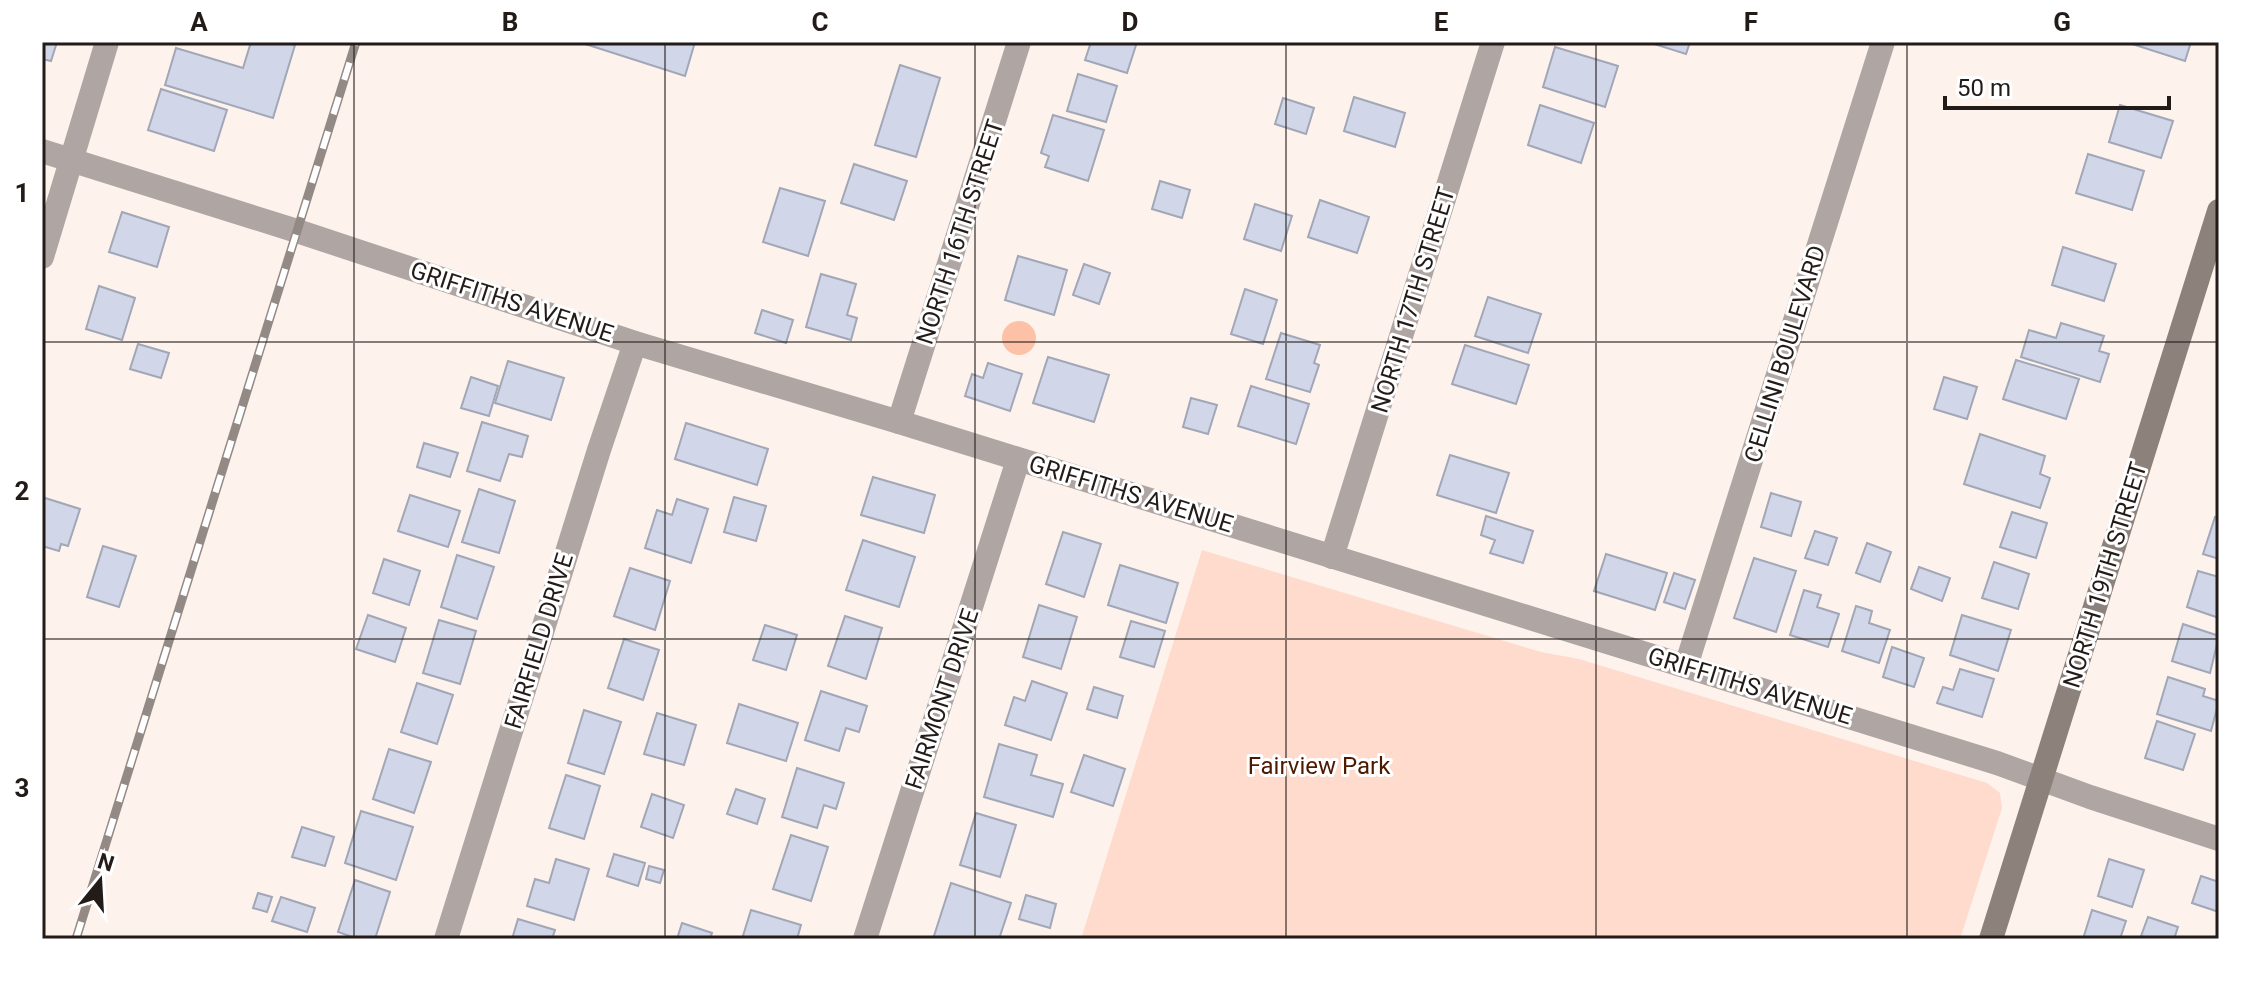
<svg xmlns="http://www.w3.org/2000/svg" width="2261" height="981" font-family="Roboto,sans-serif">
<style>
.green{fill:#fedbcd}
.water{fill:#fdc1a8}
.building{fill:#d1d7e8;stroke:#a1a7b7;stroke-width:2}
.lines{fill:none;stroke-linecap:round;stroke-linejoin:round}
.street{stroke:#afa6a3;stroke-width:24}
.secondary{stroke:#8d817c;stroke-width:24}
.rail-casing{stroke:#938a85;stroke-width:9}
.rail{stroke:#fff;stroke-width:6;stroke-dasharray:18;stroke-linecap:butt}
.grid{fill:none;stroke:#221b18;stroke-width:2;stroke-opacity:0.55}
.labels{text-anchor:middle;stroke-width:6;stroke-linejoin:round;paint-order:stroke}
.street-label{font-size:24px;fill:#221b18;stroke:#fff}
.park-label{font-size:24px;fill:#4d1a00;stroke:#fff}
.neatline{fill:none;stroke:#221b18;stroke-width:3}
.grid-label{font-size:26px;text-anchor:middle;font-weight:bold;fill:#221b18}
</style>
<rect width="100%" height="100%" fill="#fef2ec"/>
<!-- green -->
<polygon class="green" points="1202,550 1541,652 1579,659 1987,783 2000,793 2002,808 1960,939 1081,939"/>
<!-- water -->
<circle class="water" cx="1019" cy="338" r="17"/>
<!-- building -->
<g class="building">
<polygon points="42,42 57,42 51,61 42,59"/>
<polygon points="251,42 283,42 295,45 273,118 165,85 176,48 243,68"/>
<polygon points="579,42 695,42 685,76"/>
<polygon points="1091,42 1137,42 1127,73 1085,60"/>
<polygon points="1655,42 1690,42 1686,54 1654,44"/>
<polygon points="2126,42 2191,42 2185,61"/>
<polygon points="1555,47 1618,66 1605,107 1543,87"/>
<polygon points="900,65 940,78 916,157 875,145"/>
<polygon points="1078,74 1117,86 1106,122 1067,111"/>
<polygon points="161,89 227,110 214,151 148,130"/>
<polygon points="1354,97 1405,113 1395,147 1344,131"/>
<polygon points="1283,98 1314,108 1306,134 1275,124"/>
<polygon points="1540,105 1594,123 1581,163 1528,145"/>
<polygon points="2120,105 2173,121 2161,158 2109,142"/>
<polygon points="1053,115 1104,130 1088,181 1045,167 1049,156 1041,153"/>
<polygon points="2088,154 2144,171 2132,210 2076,193"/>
<polygon points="854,164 907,181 894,220 841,203"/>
<polygon points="1160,181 1190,190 1182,218 1152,209"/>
<polygon points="780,188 825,201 808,256 763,242"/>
<polygon points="1320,200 1369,217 1357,253 1308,237"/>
<polygon points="1255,204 1292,216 1281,251 1244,239"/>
<polygon points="122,212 169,227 157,267 109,252"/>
<polygon points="2063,247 2116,264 2104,301 2052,285"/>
<polygon points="1018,256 1067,270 1054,315 1005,300"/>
<polygon points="1084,264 1110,273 1099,304 1073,295"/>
<polygon points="821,274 856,284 847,315 857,318 851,340 806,327"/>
<polygon points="99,286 135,298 122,340 86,329"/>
<polygon points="1245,289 1277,300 1263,344 1231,334"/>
<polygon points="1488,297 1541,314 1528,353 1475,336"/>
<polygon points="762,310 793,320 786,343 755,333"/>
<polygon points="2061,323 2104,336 2099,351 2109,354 2100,382 2021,357 2029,330 2056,338"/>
<polygon points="1281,333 1320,345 1314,363 1319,365 1310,392 1266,379"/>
<polygon points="138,344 169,353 161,378 130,369"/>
<polygon points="1465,345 1529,365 1516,404 1452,384"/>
<polygon points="1048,357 1109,375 1094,422 1033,403"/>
<polygon points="2016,360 2079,379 2066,419 2003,399"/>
<polygon points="508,361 564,378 551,420 495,403"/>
<polygon points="988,363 1022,374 1010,411 965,396 972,374 983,378"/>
<polygon points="471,377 498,386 489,416 461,408"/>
<polygon points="1944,377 1977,387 1967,419 1934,409"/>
<polygon points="1251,386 1309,404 1296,444 1238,426"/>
<polygon points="1191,398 1217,405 1208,434 1183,427"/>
<polygon points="482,422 528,436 522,457 509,454 500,481 467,471"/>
<polygon points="686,423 768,449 757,485 675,459"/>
<polygon points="1980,434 2045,456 2040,474 2050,478 2040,508 1964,484"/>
<polygon points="424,443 458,453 450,477 417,467"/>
<polygon points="1450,455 1509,473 1496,513 1437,495"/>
<polygon points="873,477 935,495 924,533 861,515"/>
<polygon points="479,489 515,501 499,553 462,542"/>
<polygon points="1771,493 1801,502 1791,536 1761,527"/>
<polygon points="410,495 460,511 448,547 398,531"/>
<polygon points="42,497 80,509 68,546 61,544 59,551 42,546"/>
<polygon points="734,497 766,506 756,541 724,532"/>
<polygon points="677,499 708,509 691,563 645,548 657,510 672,515"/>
<polygon points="2012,512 2047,523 2036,558 2000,547"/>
<polygon points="1486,516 1533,531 1523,563 1490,553 1495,540 1481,535"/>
<polygon points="2215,517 2219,518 2219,559 2203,554"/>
<polygon points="1815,531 1837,538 1828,565 1805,558"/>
<polygon points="1063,532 1101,544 1084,597 1046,584"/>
<polygon points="863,540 915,557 899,607 846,590"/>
<polygon points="1867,543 1891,552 1880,582 1856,573"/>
<polygon points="103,546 136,556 119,607 87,597"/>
<polygon points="1606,554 1667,573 1655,610 1594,591"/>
<polygon points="457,555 494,567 477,619 441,607"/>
<polygon points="1754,558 1796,571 1776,632 1734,618"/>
<polygon points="384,559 420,571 409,605 373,593"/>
<polygon points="1994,562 2029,574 2018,609 1982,598"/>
<polygon points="1120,565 1178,583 1166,623 1108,605"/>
<polygon points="1919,567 1950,578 1942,601 1911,589"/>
<polygon points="630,568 670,581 655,630 614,616"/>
<polygon points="2198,571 2219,577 2219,618 2187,607"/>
<polygon points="1674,573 1695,580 1685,609 1664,602"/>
<polygon points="1804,590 1821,595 1817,607 1839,614 1828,647 1790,635"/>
<polygon points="1039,605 1077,617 1061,669 1023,657"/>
<polygon points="1856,606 1872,611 1869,623 1890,630 1879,663 1842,651"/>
<polygon points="368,615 406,628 395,662 356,649"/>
<polygon points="1962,615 2011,630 1998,671 1950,655"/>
<polygon points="845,616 882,628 866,679 828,666"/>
<polygon points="439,620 476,631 460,684 423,673"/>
<polygon points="1131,621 1165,631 1154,667 1120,657"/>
<polygon points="2183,624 2219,636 2210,673 2172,661"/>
<polygon points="765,625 797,635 786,670 753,660"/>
<polygon points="624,639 659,650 643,700 608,688"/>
<polygon points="1892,647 1924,658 1914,687 1883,677"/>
<polygon points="1960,669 1994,679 1982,717 1937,703 1943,687 1953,690"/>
<polygon points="2168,677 2205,689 2203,696 2219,701 2211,731 2157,714"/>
<polygon points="1032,681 1067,693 1051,740 1005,725 1014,697 1025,701"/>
<polygon points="417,683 453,695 437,744 401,732"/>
<polygon points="1094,687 1123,696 1117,718 1087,709"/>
<polygon points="821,691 867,706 859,732 846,728 839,751 805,740"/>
<polygon points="739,704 798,723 786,761 727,743"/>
<polygon points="584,710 621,722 604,774 568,763"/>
<polygon points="657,713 696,725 684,765 644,754"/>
<polygon points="2157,721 2195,734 2183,770 2145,758"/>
<polygon points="999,744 1037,755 1031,775 1063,784 1053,817 984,797"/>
<polygon points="389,749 431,762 414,813 373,799"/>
<polygon points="1084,755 1125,769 1113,806 1071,792"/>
<polygon points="797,768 844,783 836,809 824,805 817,828 782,817"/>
<polygon points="566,775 600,786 584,839 549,828"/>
<polygon points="736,789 765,799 757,824 727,814"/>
<polygon points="652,794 684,805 673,838 641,827"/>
<polygon points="361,811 413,827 396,880 345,863"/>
<polygon points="976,813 1016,825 1000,877 960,865"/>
<polygon points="302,827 334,837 325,866 292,857"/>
<polygon points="791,835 828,847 811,901 773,889"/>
<polygon points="614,854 645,863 638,886 607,876"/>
<polygon points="556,859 589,869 574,920 527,906 535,879 549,883"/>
<polygon points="2109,859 2144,870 2132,907 2098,896"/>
<polygon points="649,866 664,870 660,883 646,879"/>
<polygon points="2201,876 2219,882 2219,912 2192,903"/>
<polygon points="355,880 390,892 375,939 358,939 338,932"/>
<polygon points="951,883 1011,903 999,939 933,939"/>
<polygon points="258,893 272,897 267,912 253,908"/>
<polygon points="1026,895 1056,904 1050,928 1019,919"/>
<polygon points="281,897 315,908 307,932 272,921"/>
<polygon points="751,910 801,925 797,939 742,939"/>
<polygon points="2092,910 2126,921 2120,939 2083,939"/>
<polygon points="2148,917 2178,927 2174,939 2151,939 2141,936"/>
<polygon points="518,919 555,930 552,939 512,939"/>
<polygon points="682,923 712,933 710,939 677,939"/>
</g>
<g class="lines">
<!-- street -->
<g class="street">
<polyline points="42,151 297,231 635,343 899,422 1997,763 2090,797 2219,839"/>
<polyline points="42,257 107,42"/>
<polyline points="899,422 1019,42"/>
<polyline points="1332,557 1493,42"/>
<polyline points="1686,666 1883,42"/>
<polyline points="446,939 599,450 635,343"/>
<polyline points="865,939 1018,460"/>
</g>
<!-- secondary -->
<polyline class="secondary" points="1991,939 2219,211"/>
<!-- rail casing -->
<g class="rail-casing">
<polyline id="rail" points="76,939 356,42"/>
</g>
<!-- rail -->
<use href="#rail" class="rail"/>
</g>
<!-- grid -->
<path class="grid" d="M354,42V939M665,42V939M975,42V939M1286,42V939M1596,42V939M1907,42V939M42,342H2219M42,639H2219"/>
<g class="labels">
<!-- street labels -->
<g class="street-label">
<text transform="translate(960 232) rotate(-72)" y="8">NORTH 16TH STREET</text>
<text transform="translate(1413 300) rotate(-73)" y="8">NORTH 17TH STREET</text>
<text transform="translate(512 302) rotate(18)" y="8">GRIFFITHS AVENUE</text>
<text transform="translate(1785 354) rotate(-73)" y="8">CELLINI BOULEVARD</text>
<text transform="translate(1131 494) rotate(17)" y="8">GRIFFITHS AVENUE</text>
<text transform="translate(2105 575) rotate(-73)" y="8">NORTH 19TH STREET</text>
<text transform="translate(539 641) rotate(-73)" y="8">FAIRFIELD DRIVE</text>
<text transform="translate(1750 686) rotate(17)" y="8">GRIFFITHS AVENUE</text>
<text transform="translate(942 699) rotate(-72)" y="8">FAIRMONT DRIVE</text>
</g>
<!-- park labels -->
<g class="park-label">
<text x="1319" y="774">Fairview Park</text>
</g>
</g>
<!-- border -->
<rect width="2261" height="981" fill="none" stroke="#ffffff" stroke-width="88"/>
<!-- north arrow -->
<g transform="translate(100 881) rotate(18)" stroke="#ffffff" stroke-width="6" paint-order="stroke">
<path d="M0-6L14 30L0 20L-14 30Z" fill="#221b18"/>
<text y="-12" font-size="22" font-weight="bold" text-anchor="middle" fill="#221b18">N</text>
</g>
<!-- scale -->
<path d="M1945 96v12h224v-12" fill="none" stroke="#221b18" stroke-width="4"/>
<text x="1957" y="96" font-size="24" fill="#221b18" stroke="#ffffff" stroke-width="6" paint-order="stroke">50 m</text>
<rect x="44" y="44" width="2173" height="893" class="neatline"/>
<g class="grid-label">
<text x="199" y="31">A</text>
<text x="510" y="31">B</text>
<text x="820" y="31">C</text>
<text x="1130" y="31">D</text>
<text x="1441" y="31">E</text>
<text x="1751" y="31">F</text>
<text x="2062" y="31">G</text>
<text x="22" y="202">1</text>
<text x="22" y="500">2</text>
<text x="22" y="797">3</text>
</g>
</svg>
